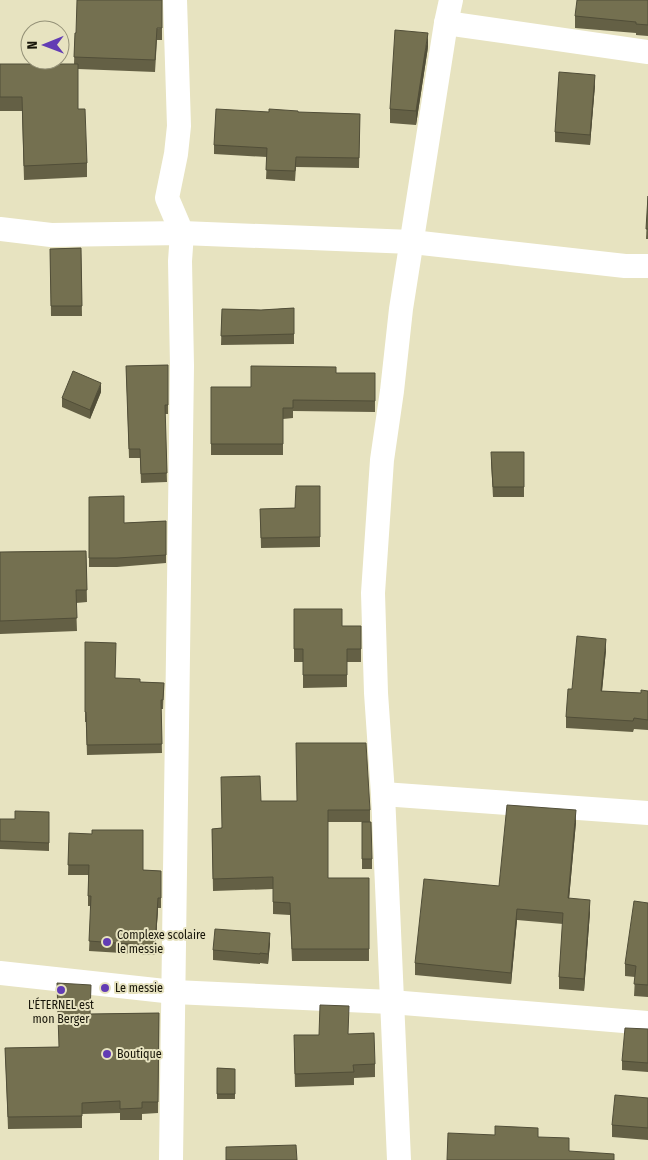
<svg xmlns="http://www.w3.org/2000/svg" width="648" height="1160" font-family="'Fira Sans Condensed',sans-serif">
<style>
.lines{fill:none;stroke-linecap:round;stroke-linejoin:round}
.minor{stroke:#fff;stroke-width:24}
.wall{fill:#646045}
.shaded-wall{fill:#514e38}
.building{fill:#747050;stroke:#514e38}
.poi-dot{fill:#623cb4;stroke:#e7e3c0;stroke-width:2}
.labels{text-anchor:middle;stroke-width:4;stroke-linejoin:round;paint-order:stroke}
.poi-label{font-size:12px;fill:#18160a;stroke:#e7e3c0;text-anchor:start}
</style>
<rect width="100%" height="100%" fill="#e7e3c0"/>
<g class="lines">
<!-- minor -->
<g class="minor">
<polyline points="446,23 648,52"/>
<polyline points="0,229 51,235 182,233 412,242 625,266 648,266"/>
<polyline points="383,794 648,813"/>
<polyline points="0,973 174,992 391,1002 648,1023"/>
<polyline points="171,1160 182,366 180,261 182,233 167,198 176,154 179,126 175,0"/>
<polyline points="399,1160 383,794 376,693 373,593 382,460 392,391 401,309 446,23 451,0"/>
</g>
</g>
<!-- wall -->
<g class="wall">
<polygon points="648,0 648,36 636,35 636,33 575,28 575,16"/>
<polygon points="162,28 162,40 157,40 155,72 78,69 78,109 87,163 87,177 24,180 22,111 0,111 0,64 74,64 75,33"/>
<polygon points="428,47 416,125 390,123 390,109"/>
<polygon points="595,85 590,145 555,142 555,132"/>
<polygon points="269,112 360,114 359,168 296,167 295,181 266,179 267,157 214,154 214,145"/>
<polygon points="648,196 648,239 646,239"/>
<polygon points="81,248 82,316 51,316 50,249"/>
<polygon points="294,308 294,344 221,345 222,309 261,310"/>
<polygon points="168,365 168,414 165,414 167,482 141,483 140,458 129,458 126,366"/>
<polygon points="336,373 375,373 375,412 293,411 293,418 283,419 283,455 211,455 211,387 251,387"/>
<polygon points="101,392 90,419 62,407 62,398"/>
<polygon points="524,452 524,497 493,497 491,462"/>
<polygon points="320,486 320,547 261,548 260,509 295,508"/>
<polygon points="89,497 124,523 166,521 166,563 117,567 89,567"/>
<polygon points="86,551 87,602 76,603 77,631 0,634 0,552"/>
<polygon points="294,609 342,626 361,626 361,662 347,662 347,687 303,688 303,662 294,662"/>
<polygon points="85,642 115,678 140,682 164,683 163,709 161,709 162,753 87,755 86,722 85,722"/>
<polygon points="606,650 602,691 641,693 648,691 648,730 634,729 633,732 566,728 566,717 572,689"/>
<polygon points="261,801 370,810 370,822 328,822 328,878 369,878 369,961 292,961 290,915 273,914 273,889 213,891 212,829 221,828"/>
<polygon points="49,812 49,851 0,849 0,819 15,819"/>
<polygon points="362,822 372,859 372,869 362,869"/>
<polygon points="576,822 569,899 590,912 584,991 559,989 559,977 563,924 517,920 511,984 415,975 415,963 499,886"/>
<polygon points="69,833 143,870 161,871 161,908 158,908 155,955 89,951 91,906 88,906 88,875 68,875"/>
<polygon points="648,903 648,997 634,996 635,977 625,976 625,964"/>
<polygon points="270,943 268,964 260,963 260,964 213,960 213,950"/>
<polygon points="159,1013 158,1113 142,1114 142,1120 120,1120 120,1113 82,1114 82,1128 8,1129 5,1048 59,1047 91,1014"/>
<polygon points="648,1029 648,1072 622,1070 622,1061"/>
<polygon points="348,1034 375,1064 375,1077 354,1078 354,1085 295,1087 294,1048 319,1035"/>
<polygon points="217,1068 235,1069 235,1099 217,1099"/>
<polygon points="648,1098 648,1140 612,1137 612,1125"/>
</g>
<!-- shaded-wall -->
<g class="shaded-wall">
<polygon points="428,33 428,47 416,125 416,111"/>
<polygon points="595,75 595,85 590,145 590,135"/>
<polygon points="101,383 101,392 90,419 90,410"/>
<polygon points="606,639 606,650 601,701 601,691"/>
<polygon points="576,810 576,822 568,910 568,898"/>
<polygon points="158,898 158,908 155,955 155,946"/>
<polygon points="590,900 590,912 584,991 584,979"/>
<polygon points="517,909 517,920 511,984 511,973"/>
<polygon points="270,933 270,943 268,964 268,954"/>
</g>
<!-- building -->
<g class="building">
<polygon points="77,0 162,0 162,28 157,28 155,60 74,57 75,33 76,33"/>
<polygon points="577,0 648,0 648,25 636,24 636,22 575,16"/>
<polygon points="395,30 428,33 416,111 390,109"/>
<polygon points="0,64 78,64 78,109 85,109 87,163 24,166 22,97 0,97"/>
<polygon points="559,72 595,75 590,135 555,132"/>
<polygon points="216,109 269,112 269,109 298,111 298,112 360,114 359,158 296,157 295,171 266,170 267,148 214,145"/>
<polygon points="648,196 648,229 646,229"/>
<polygon points="81,248 82,306 51,306 50,249"/>
<polygon points="294,308 294,334 221,336 222,309 261,310"/>
<polygon points="168,365 168,405 165,405 167,473 141,474 140,449 129,449 126,366"/>
<polygon points="251,366 336,367 336,373 375,373 375,401 293,400 293,408 283,408 283,444 211,444 211,387 251,387"/>
<polygon points="73,371 101,383 90,410 62,398"/>
<polygon points="491,452 524,452 524,487 493,487"/>
<polygon points="296,486 320,486 320,537 261,538 260,509 295,508"/>
<polygon points="124,496 124,523 166,521 166,555 117,558 89,558 89,497"/>
<polygon points="86,551 87,590 76,590 77,618 0,621 0,552"/>
<polygon points="294,609 342,609 342,626 361,626 361,649 347,649 347,675 303,675 303,649 294,649"/>
<polygon points="577,636 606,639 601,691 641,693 641,690 648,691 648,720 634,718 633,721 566,717 568,689 572,689"/>
<polygon points="85,642 116,643 115,678 140,679 140,682 164,683 163,700 161,700 162,744 87,745 86,712 85,712"/>
<polygon points="296,743 366,743 370,810 328,810 328,878 369,878 369,949 292,949 290,903 273,902 273,877 213,879 212,829 222,828 221,777 260,776 261,801 297,801"/>
<polygon points="507,805 576,810 568,898 590,900 584,979 559,977 563,913 517,909 511,973 415,963 424,879 499,886"/>
<polygon points="15,811 49,812 49,843 0,841 0,819 15,819"/>
<polygon points="362,822 371,822 372,859 362,859"/>
<polygon points="92,830 143,830 143,870 161,871 161,898 158,898 155,946 89,941 91,896 88,896 89,865 68,865 69,833 92,834"/>
<polygon points="634,901 648,903 648,985 634,984 636,966 625,964"/>
<polygon points="215,929 270,933 268,954 260,953 260,954 213,950"/>
<polygon points="57,983 91,985 90,1014 159,1013 158,1102 142,1102 142,1108 120,1109 120,1101 82,1103 82,1116 8,1117 5,1048 59,1047"/>
<polygon points="320,1005 349,1006 348,1034 374,1033 375,1064 353,1065 354,1072 295,1074 294,1035 319,1035"/>
<polygon points="625,1028 648,1029 648,1063 622,1061"/>
<polygon points="217,1068 235,1069 235,1094 217,1094"/>
<polygon points="615,1095 648,1098 648,1128 612,1125"/>
<polygon points="495,1126 538,1128 538,1137 569,1138 569,1151 614,1154 614,1160 447,1160 448,1133 495,1135"/>
<polygon points="296,1145 297,1160 226,1160 226,1147"/>
</g>
<!-- markers -->
<g class="poi-dot">
<circle cx="107" cy="942" r="5"/>
<circle cx="105" cy="988" r="5"/>
<circle cx="61" cy="990" r="5"/>
<circle cx="107" cy="1054" r="5"/>
</g>
<g class="labels">
<!-- poi labels -->
<g class="poi-label">
<text x="117" y="939">Complexe scolaire<tspan x="117" dy="14">le messie</tspan></text>
<text x="115" y="992">Le messie</text>
<text x="61" y="1009" text-anchor="middle">L'ÉTERNEL est<tspan x="61" dy="14">mon Berger</tspan></text>
<text x="117" y="1058">Boutique</text>
</g>
</g>
<!-- north arrow -->
<g transform="translate(45 45) rotate(269)"><circle r="24" fill="#e7e3c0" stroke="#949177"/>
<path d="M0-4L9 19L0 12L-9 19Z" fill="#623cb4"/>
<text y="-8" font-size="14" font-weight="bold" text-anchor="middle" fill="#18160a">N</text>
</g>
</svg>
